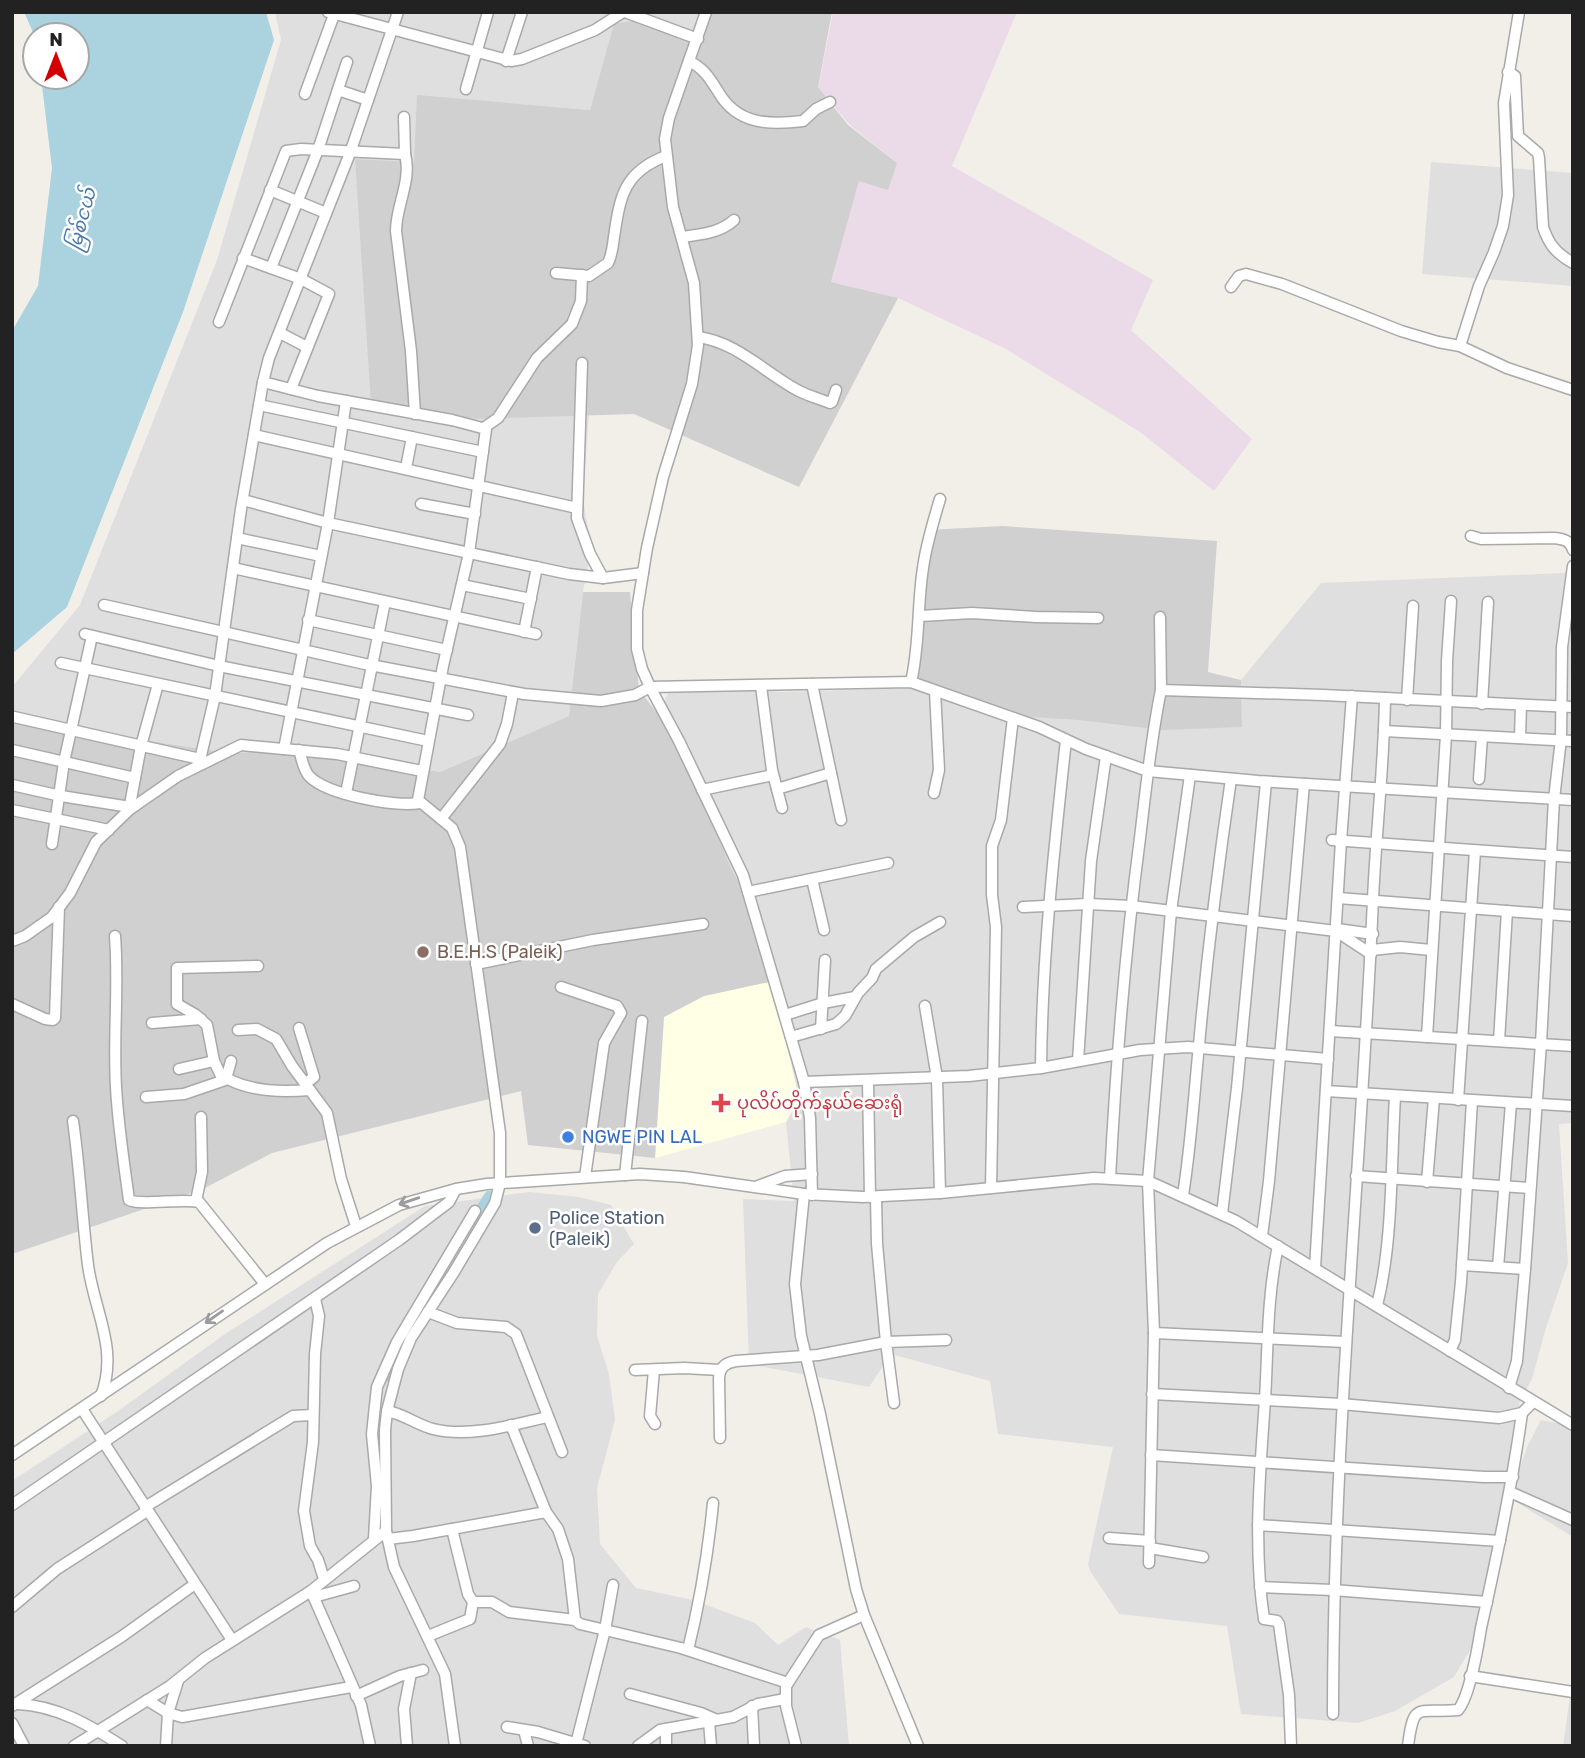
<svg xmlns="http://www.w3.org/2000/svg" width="1585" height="1758" font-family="Rubik,'Noto Sans Myanmar',sans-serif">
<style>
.residential{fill:#e0dfdf}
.industrial{fill:#ebdbe8}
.education{fill:#ffffe5}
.religious{fill:#d0d0d0}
.water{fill:#aad3df}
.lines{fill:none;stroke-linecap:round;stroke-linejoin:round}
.canal{stroke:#aad3df;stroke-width:10}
.minor-casing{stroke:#a9a9a9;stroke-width:13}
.minor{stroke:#fff;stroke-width:10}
.oneway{stroke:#9c9c9c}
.education-dot{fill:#8d6e63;stroke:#fff;stroke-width:2.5}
.health-dot{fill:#e0444e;stroke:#fff;stroke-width:2.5}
.shop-dot{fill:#3f7fe0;stroke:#fff;stroke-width:2.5}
.service-dot{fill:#5c6f8a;stroke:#fff;stroke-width:2.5}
.labels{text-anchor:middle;stroke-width:5;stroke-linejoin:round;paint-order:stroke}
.education-label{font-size:18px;fill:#785e54;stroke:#fff;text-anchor:start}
.health-label{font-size:18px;fill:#be3a42;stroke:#fff;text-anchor:start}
.shop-label{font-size:18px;fill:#366cbe;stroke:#fff;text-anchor:start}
.service-label{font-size:18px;fill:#4e5e75;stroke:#fff;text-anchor:start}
.water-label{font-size:19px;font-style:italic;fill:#4a7aab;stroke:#fff}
</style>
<rect width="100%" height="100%" fill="#f2efe9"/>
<!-- residential -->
<g class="residential">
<polygon points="275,12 708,12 698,46 615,24 590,110 418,96 414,163 356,159 475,419 589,415 583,498 591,548 583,592 569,716 440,772 308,750 229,753 12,720 12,687 80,605 217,260 281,40"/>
<polygon points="1431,162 1573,173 1573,286 1422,274"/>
<polygon points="1573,556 1573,1123 1559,1124 1568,1263 1545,1331 1532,1379 1520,1401 1510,1455 1503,1516 1472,1647 1454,1677 1395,1711 1358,1723 1241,1714 1227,1626 1119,1614 1090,1571 1088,1564 1113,1447 998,1434 990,1381 891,1354 869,1387 749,1364 743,1199 794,1201 786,1122 799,1099 773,981 746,896 731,868 703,800 658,714 673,683 781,692 918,688 1002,715 1242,726 1241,680 1321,583 1565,573"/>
<polygon points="529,1192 579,1197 611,1205 634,1244 617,1262 598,1294 597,1336 609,1374 615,1420 597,1488 600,1544 636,1588 693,1600 755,1623 778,1645 806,1627 840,1640 849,1746 12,1746 12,1481 118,1411 225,1334 425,1206"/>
<polygon points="1541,1420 1573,1426 1573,1537 1518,1503 1514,1484 1528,1445"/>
<polygon points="1573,1678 1573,1746 1563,1746 1569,1703"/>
</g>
<!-- industrial -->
<polygon class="industrial" points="833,12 1017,12 952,166 1153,280 1131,330 1252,439 1214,491 1140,432 1006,349 898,298 831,282 859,181 897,163 851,126 818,88"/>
<!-- education -->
<polygon class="education" points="773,981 799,1099 786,1122 655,1158 664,1017 704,996"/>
<!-- religious -->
<g class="religious">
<polygon points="708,12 832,12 818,87 848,125 897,163 888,190 859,181 831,282 898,298 799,487 634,414 475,419 371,404 355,159 414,162 417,95 590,110 614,24 638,20 698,46"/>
<polygon points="1003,526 1217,541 1208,672 1241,680 1242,727 1163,730 1079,720 1002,715 918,688 918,571 927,530"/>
<polygon points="583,592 630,592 639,690 658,714 703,800 731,868 746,896 773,981 704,996 664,1017 655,1158 528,1145 521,1091 272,1153 203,1189 12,1254 12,720 229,753 308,750 440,772 569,716"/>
</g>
<!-- water -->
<polygon class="water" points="24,12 266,12 274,40 183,312 67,607 12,654 12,331 38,286 52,168 41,77 77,77 77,35 35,35 35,37"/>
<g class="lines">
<!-- canal -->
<g class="canal">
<polyline points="473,1221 489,1196"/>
<polyline points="391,1378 395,1361 404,1343"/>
</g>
<!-- minor casing -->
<g class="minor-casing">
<g id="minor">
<polyline points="328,12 511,61 522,59 595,30 623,12"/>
<polyline points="398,12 350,153 269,358 263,382 318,396 452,420 486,429 469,553 443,666 418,800 452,828 460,847 500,1133 500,1183 495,1203 454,1272 411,1338 398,1369 387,1411 385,1430 386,1531 394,1567 445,1674 455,1746"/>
<polyline points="625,12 698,39"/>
<polyline points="706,12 669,118 665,139 673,207 694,283 698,345 692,384 663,477 647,548 637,610 637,649 642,669 650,687 679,741 743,875 804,1082 810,1118 812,1195"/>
<polyline points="506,61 522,12"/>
<path d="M689,61C705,69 710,79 719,93C738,125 770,125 803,121L816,109L830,102"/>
<path d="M1508,72L1515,76L1518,136L1538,153L1539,158L1543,227C1549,245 1556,253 1573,263"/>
<polyline points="466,89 488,12"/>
<polyline points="338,90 368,100"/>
<polyline points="305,94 335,12"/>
<path d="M405,154C412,181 396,205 396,231L411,351L415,414"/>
<polyline points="270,190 326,213"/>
<path d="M683,237C701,234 720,233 734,220"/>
<polyline points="243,258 301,279 329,294 291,389"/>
<polyline points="271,268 318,150 347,62"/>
<path d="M556,273L589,276L608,263C612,255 613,246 614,237C620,196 624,172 666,156"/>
<polyline points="1231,287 1239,276 1246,274 1282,284 1401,331 1438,342 1460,346 1507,368 1573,390"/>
<polyline points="219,322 286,151 301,149 405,154 404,117"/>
<polyline points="280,333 307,347"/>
<path d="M698,337C737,342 765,373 799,391C809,396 820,399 830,403L832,402L836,390"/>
<polyline points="1460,346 1479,286 1494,252 1503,226 1508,195 1504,103 1519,12"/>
<polyline points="582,363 577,518 590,554 603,578"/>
<polyline points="259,405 483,452"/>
<polyline points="485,427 498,418 537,358 572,324 581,301 582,275"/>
<polyline points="254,435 577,508"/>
<polyline points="406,468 412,437"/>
<polyline points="243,500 328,523 569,574 603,578 643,573"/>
<polyline points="421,504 475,514"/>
<path d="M1471,536L1481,539L1554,538C1563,539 1570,540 1573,550"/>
<polyline points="237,538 321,556"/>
<polyline points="233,568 536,634"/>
<polyline points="462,585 531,599"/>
<polyline points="104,605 365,664 524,694 601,701 635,695 650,687 911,682 1039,727 1086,749 1148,771 1258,781 1573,800"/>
<polyline points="920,616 972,613 1036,617 1098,618"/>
<polyline points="1160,617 1161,690"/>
<polyline points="308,620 447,650"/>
<polyline points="524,632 537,567"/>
<polyline points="85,634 219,666 468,715"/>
<polyline points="61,663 428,741"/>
<path d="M911,682C920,644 917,606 923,568C926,545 933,522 940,499"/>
<polyline points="812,684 841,820"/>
<polyline points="761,686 772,770 782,808"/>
<polyline points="1407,700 1413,606"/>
<polyline points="1482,704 1488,602"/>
<polyline points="14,717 200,759"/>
<polyline points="1384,731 1573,741"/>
<polyline points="1520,738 1521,705"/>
<polyline points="284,749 328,523 346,401"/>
<polyline points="12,750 135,778"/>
<path d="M299,750C302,759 303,769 309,776C327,795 395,807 420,803"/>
<polyline points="199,764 215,696 241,509 263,382"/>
<polyline points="1479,779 1482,737"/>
<polyline points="12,785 61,796 130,807"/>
<polyline points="777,789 831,773"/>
<polyline points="702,790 773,775"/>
<polyline points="346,793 385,602"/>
<polyline points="934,793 939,770 935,691"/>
<polyline points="12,810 109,830"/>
<polyline points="129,810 141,746 158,684"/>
<polyline points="441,819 500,744 507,724 513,693"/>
<polyline points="1332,840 1573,857"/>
<polyline points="52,844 64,762 92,636"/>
<polyline points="812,879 824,930"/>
<polyline points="748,892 888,863"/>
<polyline points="1338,898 1573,916"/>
<polyline points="1023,907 1088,904 1131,906 1336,931 1371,954"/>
<polyline points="1337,929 1373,934"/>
<path d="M115,936C119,987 113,1037 116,1087C118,1125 124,1163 129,1200C141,1206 181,1198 199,1202L265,1284"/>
<polyline points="12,941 25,936 52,917 70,893 96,842 129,810 178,776 241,745 337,754 422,771"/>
<polyline points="1372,950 1400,947 1431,950"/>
<polyline points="476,964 593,940 703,924"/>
<polyline points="561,987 617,1006 621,1013 604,1043 585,1177"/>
<polyline points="12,1004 45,1019 53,1020 55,1018 59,907"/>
<polyline points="925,1006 937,1078 940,1193"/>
<polyline points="785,1015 823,1003 855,997"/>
<polyline points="152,1023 201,1019"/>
<polyline points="299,1028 314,1077 306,1083"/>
<polyline points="821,1029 825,960"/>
<polyline points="238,1030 257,1029 276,1039 292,1066 327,1113 341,1179 356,1226"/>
<polyline points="1330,1031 1573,1046"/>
<polyline points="791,1037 836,1024 845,1016 858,993 872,978 876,969 914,937 940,922"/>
<polyline points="1427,1037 1446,735 1447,661 1451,601"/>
<polyline points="1499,1041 1507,911"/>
<polyline points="1078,1061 1091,861 1106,756"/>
<path d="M1041,1068C1042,958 1054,850 1066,740"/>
<polyline points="179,1069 214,1061"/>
<polyline points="226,1079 231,1061"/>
<polyline points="223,1080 214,1061 207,1025 196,1015 177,1004 177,968 258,966"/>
<polyline points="868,1081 870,1197"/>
<polyline points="804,1082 969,1076 1041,1068 1140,1050 1188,1047 1328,1059"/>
<polyline points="1326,1091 1573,1106"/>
<path d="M146,1097L184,1094L228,1079C253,1092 283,1092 310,1090"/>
<polyline points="1458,1100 1475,851"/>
<path d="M73,1121C80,1169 82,1217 88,1265C94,1311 119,1349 101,1396"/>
<polyline points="625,1175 642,1021"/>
<polyline points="1356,1176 1530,1188"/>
<path d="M1110,1178C1116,1064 1125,951 1140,838C1146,788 1151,738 1161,690L1323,695L1573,707"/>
<polyline points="1427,1182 1434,1098"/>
<polyline points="758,1186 785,1176 812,1174"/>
<polyline points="991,1188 996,927 992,895 992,846 1001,820 1013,718"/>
<polyline points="804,1194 795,1284 801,1336 820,1414 856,1589 864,1615 918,1746"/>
<path d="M1183,1195C1191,1145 1194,1095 1199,1045C1207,956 1218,867 1231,779"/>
<polyline points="196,1201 202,1172 201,1117"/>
<polyline points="1222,1214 1237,1088 1266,782"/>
<polyline points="1262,1236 1269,1181 1304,784"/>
<path d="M1278,1246C1267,1297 1268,1348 1265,1400C1260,1473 1253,1546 1264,1619L1277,1621L1279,1624L1289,1695L1291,1746"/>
<polyline points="1462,1265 1525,1269"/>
<polyline points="1498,1267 1511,1103"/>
<polyline points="1315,1268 1341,841 1352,696"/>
<polyline points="315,1299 319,1316 315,1354 313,1442 304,1511 310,1546 318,1560 324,1579"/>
<path d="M1377,1305C1393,1243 1391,1162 1395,1097"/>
<polyline points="428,1312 457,1323 506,1327 516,1334 562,1452"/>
<polyline points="1154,1333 1345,1342"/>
<polyline points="1450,1351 1455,1340 1461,1282 1472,1101"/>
<polyline points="635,1370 684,1368 720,1370"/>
<polyline points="654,1370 650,1416 655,1424"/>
<polyline points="1509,1388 1517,1361 1525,1269 1541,1043 1554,799 1561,739 1562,647 1573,566"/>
<polyline points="1152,1394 1341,1404 1499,1418 1522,1413 1533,1402"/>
<polyline points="894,1403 886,1342 946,1340"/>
<polyline points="82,1409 232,1640"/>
<path d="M387,1411C404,1414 417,1425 433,1429C470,1438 512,1425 547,1417"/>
<polyline points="511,1425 546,1512 558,1529 568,1559 575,1620 580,1624 681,1648 788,1683"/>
<path d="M720,1438L719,1378C720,1367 725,1363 736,1361L818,1355L886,1342L877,1244L876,1197"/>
<polyline points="12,1455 327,1243 399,1205 456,1189 487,1184 640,1174 684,1177 804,1194 863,1197 940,1193 1094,1178 1148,1181 1236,1221 1573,1425"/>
<polyline points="1151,1455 1484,1477 1513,1477"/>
<polyline points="1510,1492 1573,1520"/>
<polyline points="12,1505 399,1240 449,1202 456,1189"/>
<polyline points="145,1507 293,1416 313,1415"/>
<polyline points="1258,1525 1500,1541"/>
<polyline points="452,1529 468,1594 473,1602 492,1602 509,1612 575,1620"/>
<polyline points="1109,1538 1150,1541"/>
<polyline points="374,1539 377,1486 372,1434 377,1387 397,1342 475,1211"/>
<polyline points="388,1539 413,1536 546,1512"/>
<polyline points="1150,1548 1203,1557"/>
<polyline points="1149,1563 1154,1333 1148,1181 1171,911 1190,775"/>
<polyline points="1260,1587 1333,1590 1487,1602"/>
<polyline points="311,1591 361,1705 370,1746"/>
<polyline points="314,1597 354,1586"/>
<polyline points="12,1607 57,1569 147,1511"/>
<polyline points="428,1636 470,1619 473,1602"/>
<path d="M688,1650C700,1601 708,1554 713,1503"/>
<polyline points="1470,1676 1573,1692"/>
<polyline points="630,1694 701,1713 717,1720"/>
<polyline points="356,1696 400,1676 423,1670"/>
<polyline points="147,1700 168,1713 182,1717 351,1687"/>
<path d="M18,1704C58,1706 89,1725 122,1746"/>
<polyline points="12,1706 121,1637 195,1584"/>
<polyline points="752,1706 754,1746"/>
<path d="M1333,1714C1333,1441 1361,1171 1373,899C1376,832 1384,765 1385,698"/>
<polyline points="709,1722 711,1746"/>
<polyline points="12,1723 24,1746"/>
<polyline points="507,1727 538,1732 585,1746"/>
<polyline points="666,1729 666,1746"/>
<polyline points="524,1730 528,1746"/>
<polyline points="576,1744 605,1630 613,1585"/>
<polyline points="74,1746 170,1686 205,1658 311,1591 386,1531"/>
<polyline points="166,1746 168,1713 178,1681"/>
<polyline points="407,1746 404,1709 411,1673"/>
<polyline points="638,1746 660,1730 733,1717 758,1704 785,1699"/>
<polyline points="796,1746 786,1706 786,1686 819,1635 864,1615"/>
<path d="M1408,1746C1414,1699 1418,1714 1458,1710C1469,1698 1478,1647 1481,1628C1497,1557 1512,1486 1522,1413"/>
</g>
</g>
<!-- minor -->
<use href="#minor" class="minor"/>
</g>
<!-- one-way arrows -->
<defs><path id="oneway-shaft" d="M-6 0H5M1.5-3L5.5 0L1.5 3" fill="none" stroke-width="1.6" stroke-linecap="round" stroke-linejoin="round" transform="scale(1.75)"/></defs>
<g class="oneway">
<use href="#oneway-shaft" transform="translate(409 1201) rotate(161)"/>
<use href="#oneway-shaft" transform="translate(214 1317) rotate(145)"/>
</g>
<!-- markers -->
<circle class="education-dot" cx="423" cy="952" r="7"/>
<path class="health-dot" d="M717.5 1092.5h7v7h7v7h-7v7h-7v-7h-7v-7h7z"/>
<circle class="shop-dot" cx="568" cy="1137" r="7"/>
<circle class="service-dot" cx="535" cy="1228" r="7"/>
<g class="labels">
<!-- education labels -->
<g class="education-label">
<text x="437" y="958">B.E.H.S (Paleik)</text>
</g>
<!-- health labels -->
<g class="health-label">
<text x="737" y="1109">ပုလိပ်တိုက်နယ်ဆေးရုံ</text>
</g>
<!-- shop labels -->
<g class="shop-label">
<text x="582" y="1143">NGWE PIN LAL</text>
</g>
<!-- service labels -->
<g class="service-label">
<text x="549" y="1224">Police Station<tspan x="549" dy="21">(Paleik)</tspan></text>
</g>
<!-- water labels -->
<g class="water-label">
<text transform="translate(81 219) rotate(-75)" y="7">မြစ်ငယ်</text>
</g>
</g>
<!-- border -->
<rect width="1585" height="1758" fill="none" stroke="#222222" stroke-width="28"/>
<!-- north arrow -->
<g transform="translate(56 56)"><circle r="33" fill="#ffffff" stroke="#a7a7a7" stroke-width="2"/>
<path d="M0-5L12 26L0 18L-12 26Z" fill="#d40000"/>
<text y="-10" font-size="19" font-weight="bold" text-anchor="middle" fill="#222222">N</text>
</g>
</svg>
